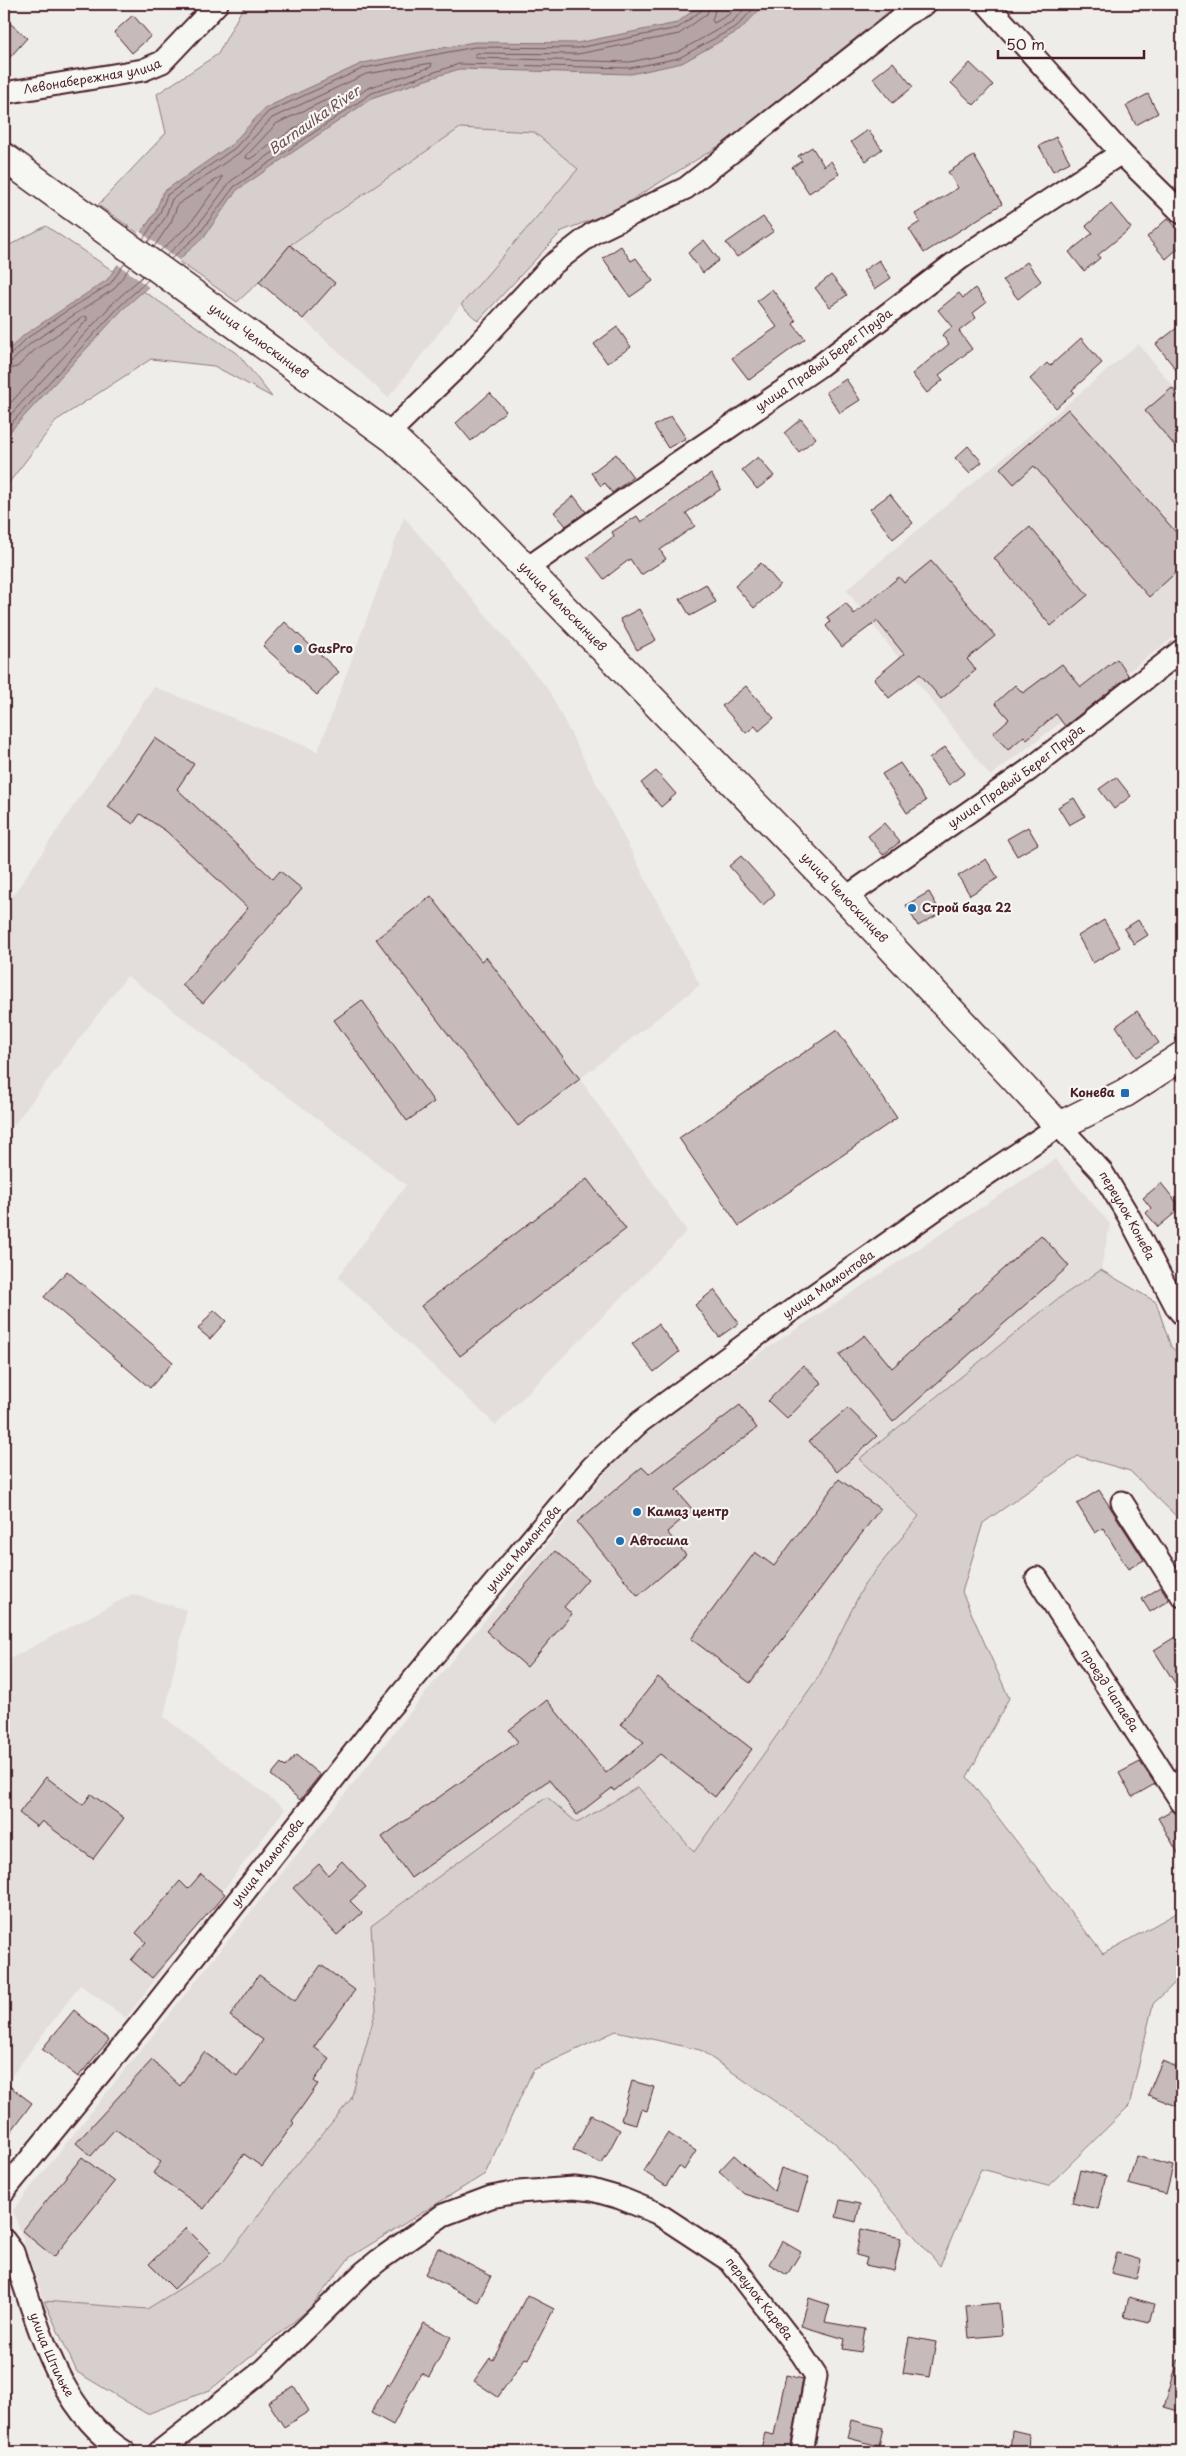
<svg xmlns="http://www.w3.org/2000/svg" width="1186" height="2456" font-family="'Playpen Sans',sans-serif">
<style>
.built{fill:#e3dedc}
.green{fill:#d7cfce;stroke:#90777c}
.water{fill:#b4a4a5;stroke:#8a6f74}
.pier{fill:#efedea}
.lines{fill:none;stroke-linecap:round;stroke-linejoin:round}
.shore{stroke:#74545c;stroke-width:1}
.building{fill:#c6babb;stroke:#4a1f2b}
.minor-casing{stroke:#4a1f2b;stroke-width:25}
.secondary-casing{stroke:#4a1f2b;stroke-width:31}
.minor{stroke:#f6f6f2;stroke-width:21}
.secondary{stroke:#f6f6f2;stroke-width:28}
.poi-dot{fill:#1f6fb2;stroke:#f6f6f2;stroke-width:2}
.labels{text-anchor:middle;stroke-width:4.5;stroke-linejoin:round;paint-order:stroke}
.street-label{font-size:12px;fill:#4a1f2b;stroke:#f6f6f2}
.poi-label{font-size:12px;font-weight:bold;fill:#4a1f2b;stroke:#f6f6f2;text-anchor:start}
.water-label{font-size:14px;font-style:italic;fill:#6f4e56;stroke:#f6f6f2}
</style>
<rect width="100%" height="100%" fill="#efedea"/>
<filter id="ink" filterUnits="userSpaceOnUse"><feTurbulence type="fractalNoise" baseFrequency=".02" numOctaves="2"/><feDisplacementMap in="SourceGraphic" scale="10" xChannelSelector="R" yChannelSelector="G"/><feConvolveMatrix kernelMatrix="1 2 1 2 8 2 1 2 1" color-interpolation-filters="sRGB"/></filter>
<g filter="url(#ink)">
<!-- built -->
<g class="built">
<polygon points="460,128 534,132 578,169 461,305 388,398 303,319 259,282 290,245"/>
<polygon points="1138,344 1182,397 1182,631 990,776 846,590"/>
<polygon points="404,517 548,689 700,985 580,1079 687,1231 496,1425 338,1277 406,1185 127,976 4,1138 4,909 154,687 318,751"/>
<polygon points="1055,1159 1110,1224 1101,1270 1056,1300 859,1459 919,1516 864,1585 819,1676 694,1852 639,1787 577,1823 371,1926 376,2009 351,2099 290,2173 223,2262 147,2309 44,2301 13,2210 439,1676 638,1433"/>
<polygon points="132,1594 187,1610 164,1717 285,1809 126,2018 80,1985 4,2086 4,1662"/>
</g>
<!-- green -->
<g class="green">
<polygon points="250,4 898,4 730,139 612,212 562,231 478,321 461,305 578,169 534,132 460,128 290,245 259,282 237,302 98,205 166,133 157,94 218,54 242,9"/>
<polygon points="46,226 239,355 272,397 214,366 151,359 57,420 4,489 4,248"/>
<polygon points="1101,1270 1156,1302 1171,1347 1182,1356 1182,1522 1130,1471 1078,1456 983,1523 962,1592 1009,1698 967,1777 1103,1954 1182,1910 1182,1976 1153,2004 1129,2106 1048,2186 981,2169 940,2266 834,2142 700,2050 616,2031 533,2070 485,2174 350,2257 309,2309 210,2390 147,2414 77,2372 44,2301 147,2309 223,2262 290,2173 351,2099 376,2010 371,1926 547,1797 577,1823 638,1787 694,1852 819,1676 864,1585 919,1516 859,1459 1056,1300"/>
</g>
<!-- water -->
<polygon class="water" points="701,4 765,4 740,30 682,63 631,74 459,69 374,97 237,190 203,238 123,309 4,438 4,354 24,335 107,280 155,213 163,192 232,144 265,108 363,63 474,42 577,43 677,23"/>
<!-- pier -->
<polygon class="pier" points="139,231 180,261 150,288 116,263"/>
<g class="lines">
<!-- shore -->
<g class="shore">
<polyline points="710,4 707,14 679,34 578,54 477,53 474,56 476,58 630,62 678,52 733,21 749,4"/>
<polyline points="717,4 712,20 714,23 728,15 739,4"/>
<polygon points="329,99 333,100 332,103 250,159 246,158 247,155 276,124"/>
<polyline points="143,239 159,215 167,195 235,148 268,112 364,68 475,47 578,48 678,28 702,10 704,4"/>
<polyline points="148,242 165,218 172,199 239,153 272,118 366,74 432,63 431,67 368,88 231,181 194,230 166,256"/>
<polyline points="154,247 171,222 178,204 222,176 222,179 189,225 160,251"/>
<polyline points="171,259 199,234 234,187 372,93 459,64 630,68 679,58 737,26 758,4"/>
<polyline points="4,357 9,356 27,338 65,312 110,284 125,263"/>
<polyline points="4,363 12,361 31,343 114,289 130,267"/>
<polyline points="4,371 17,367 36,349 84,316 87,317 87,320 4,410"/>
<polyline points="4,422 115,301 143,276"/>
<polyline points="4,431 120,306 148,280"/>
</g>
</g>
<!-- building -->
<g class="building">
<polygon points="133,15 151,36 132,53 114,32"/>
<polygon points="4,18 27,38 4,64"/>
<polygon points="893,62 913,87 893,103 873,78"/>
<polygon points="970,63 993,85 974,105 951,83"/>
<polygon points="1148,94 1158,113 1136,125 1126,106"/>
<polygon points="868,130 882,149 866,161 851,142"/>
<polygon points="1056,137 1070,162 1053,171 1039,146"/>
<polygon points="812,147 824,166 831,161 839,174 809,193 792,167 802,161 798,156"/>
<polygon points="974,156 1002,204 924,253 909,229 920,222 915,214 958,188 948,172"/>
<polygon points="1111,204 1131,228 1098,255 1100,258 1084,271 1069,252 1093,233 1086,226"/>
<polygon points="763,217 774,231 737,257 726,243"/>
<polygon points="1168,218 1182,234 1182,245 1166,259 1147,237"/>
<polygon points="704,240 719,260 703,273 688,253"/>
<polygon points="290,245 335,283 303,319 259,282"/>
<polygon points="621,246 631,261 636,258 653,281 630,297 603,258"/>
<polygon points="879,260 891,278 875,289 863,271"/>
<polygon points="1027,262 1041,281 1018,299 1003,280"/>
<polygon points="831,275 847,295 830,307 815,288"/>
<polygon points="975,288 986,303 973,313 976,318 959,331 972,349 939,375 943,380 927,393 912,374 949,344 942,335 952,327 938,310 959,293 963,298"/>
<polygon points="772,289 796,321 793,324 805,339 749,380 732,358 777,327 757,301"/>
<polygon points="1182,324 1182,377 1156,344"/>
<polygon points="617,327 631,347 607,363 594,344"/>
<polygon points="1081,338 1102,363 1072,390 1074,392 1056,408 1030,379 1047,363 1050,366"/>
<polygon points="846,379 860,400 840,413 826,392"/>
<polygon points="1172,388 1182,400 1182,454 1145,411"/>
<polygon points="490,393 506,411 471,441 456,423"/>
<polygon points="1068,409 1182,539 1182,567 1149,597 1034,466 1014,484 1000,468"/>
<polygon points="671,416 686,438 668,448 654,426"/>
<polygon points="801,419 816,438 799,452 784,433"/>
<polygon points="968,446 982,462 969,473 955,458"/>
<polygon points="616,454 633,477 612,493 605,483 601,486 591,473"/>
<polygon points="758,457 774,476 757,489 742,470"/>
<polygon points="711,474 721,489 686,513 695,526 660,550 666,559 641,575 630,559 604,579 587,557 614,536 612,532 637,516 641,522"/>
<polygon points="890,494 913,523 893,539 870,509"/>
<polygon points="574,496 586,512 566,526 554,512"/>
<polygon points="1030,527 1088,595 1051,626 994,558"/>
<polygon points="931,561 995,636 967,659 976,670 941,699 920,674 889,698 874,679 904,654 877,621 842,647 826,626 830,622 827,617 846,603 854,614 899,577 904,583"/>
<polygon points="761,563 780,585 754,608 735,586"/>
<polygon points="706,584 716,602 690,616 680,599"/>
<polygon points="639,609 656,640 637,650 620,619"/>
<polygon points="285,622 339,672 317,695 263,646"/>
<polygon points="1117,659 1129,676 1065,726 1056,714 1027,739 1024,736 1008,750 993,733 1009,719 995,703 1015,685 1023,693 1062,664 1081,687"/>
<polygon points="746,686 774,718 759,731 755,726 746,733 722,706"/>
<polygon points="155,738 194,764 177,789 273,879 280,871 302,889 203,1003 182,985 248,908 166,831 140,814 133,824 108,807"/>
<polygon points="945,747 965,773 949,785 929,759"/>
<polygon points="900,763 926,801 907,813 882,774"/>
<polygon points="656,771 676,794 661,807 641,783"/>
<polygon points="1116,777 1131,796 1114,809 1099,789"/>
<polygon points="1074,798 1085,816 1069,825 1058,807"/>
<polygon points="884,823 900,842 883,855 868,836"/>
<polygon points="1028,827 1038,844 1017,856 1007,839"/>
<polygon points="741,856 775,894 763,905 729,866"/>
<polygon points="986,859 998,878 970,895 958,876"/>
<polygon points="929,892 941,913 918,926 906,905"/>
<polygon points="431,896 481,961 486,957 580,1079 518,1126 376,939"/>
<polygon points="1104,920 1120,947 1093,963 1078,936"/>
<polygon points="1138,920 1148,935 1134,944 1124,929"/>
<polygon points="362,1000 434,1102 407,1121 334,1020"/>
<polygon points="1137,1011 1159,1043 1137,1057 1116,1026"/>
<polygon points="837,1030 897,1118 739,1226 679,1138"/>
<polygon points="587,1179 626,1229 460,1356 421,1306"/>
<polygon points="1161,1183 1181,1208 1158,1227 1146,1213 1151,1208 1143,1198"/>
<polygon points="1041,1235 1069,1266 893,1422 839,1355 865,1335 892,1368"/>
<polygon points="67,1271 173,1362 150,1388 44,1297"/>
<polygon points="714,1290 739,1323 719,1337 695,1305"/>
<polygon points="214,1310 226,1321 210,1339 198,1329"/>
<polygon points="658,1324 679,1352 654,1372 632,1344"/>
<polygon points="803,1365 822,1383 787,1419 768,1401"/>
<polygon points="740,1405 757,1428 676,1490 693,1510 667,1532 686,1555 638,1596 577,1522 642,1467 649,1474"/>
<polygon points="848,1408 877,1436 837,1472 809,1441"/>
<polygon points="839,1479 880,1509 750,1683 691,1639 755,1552 774,1566"/>
<polygon points="1099,1490 1144,1560 1128,1569 1103,1528 1095,1533 1077,1504"/>
<polygon points="555,1551 588,1579 564,1607 572,1614 527,1667 486,1631"/>
<polygon points="1161,1587 1169,1600 1150,1612 1142,1599"/>
<polygon points="1175,1637 1182,1648 1182,1694 1154,1650"/>
<polygon points="658,1677 752,1749 715,1797 660,1754 614,1791 612,1788 577,1815 549,1780 411,1878 382,1837 518,1742 509,1730 547,1700 606,1773 644,1742 621,1724"/>
<polygon points="296,1755 320,1775 300,1800 271,1775 281,1763 285,1767"/>
<polygon points="1140,1762 1155,1784 1132,1797 1119,1773"/>
<polygon points="46,1777 83,1805 91,1794 124,1818 93,1859 42,1821 37,1827 19,1813"/>
<polygon points="1172,1810 1178,1815 1182,1822 1182,1860 1158,1818"/>
<polygon points="342,1861 366,1887 350,1901 362,1913 337,1935 293,1888 319,1864 328,1875"/>
<polygon points="201,1874 225,1894 152,1978 131,1960 146,1942 136,1933 180,1881 188,1889"/>
<polygon points="321,1965 355,1990 314,2047 330,2059 314,2081 318,2084 292,2121 294,2123 262,2167 244,2154 204,2209 153,2173 161,2162 115,2129 91,2156 76,2143 152,2060 180,2086 204,2052 237,2076 263,2040 230,2016 259,1975 295,2001"/>
<polygon points="74,2010 109,2040 78,2077 42,2049"/>
<polygon points="1162,2061 1182,2069 1182,2108 1148,2095"/>
<polygon points="632,2081 654,2087 647,2111 641,2109 636,2124 621,2120"/>
<polygon points="4,2082 32,2103 4,2141"/>
<polygon points="591,2115 620,2130 602,2164 573,2150"/>
<polygon points="668,2133 696,2151 684,2170 679,2166 666,2186 643,2171"/>
<polygon points="734,2155 774,2191 781,2168 809,2177 798,2211 744,2194 719,2171"/>
<polygon points="1136,2156 1173,2166 1166,2194 1128,2184"/>
<polygon points="82,2157 114,2182 54,2257 22,2231"/>
<polygon points="1080,2170 1106,2176 1098,2209 1072,2203"/>
<polygon points="840,2200 860,2204 856,2222 836,2217"/>
<polygon points="186,2228 211,2253 174,2289 149,2264"/>
<polygon points="861,2229 901,2238 894,2271 865,2265 867,2258 856,2255"/>
<polygon points="782,2241 801,2252 787,2275 769,2264"/>
<polygon points="438,2248 491,2276 478,2302 425,2274"/>
<polygon points="1117,2253 1141,2260 1136,2279 1111,2273"/>
<polygon points="527,2295 554,2309 528,2359 525,2358 498,2397 474,2381 490,2358 493,2360"/>
<polygon points="1129,2297 1154,2304 1149,2323 1124,2317"/>
<polygon points="809,2298 830,2305 825,2322 865,2329 861,2352 843,2349 845,2339 801,2326"/>
<polygon points="999,2303 1002,2335 969,2338 966,2306"/>
<polygon points="424,2323 451,2337 429,2377 421,2373 393,2425 371,2413 387,2384 389,2386"/>
<polygon points="909,2337 936,2342 930,2377 903,2373"/>
<polygon points="1178,2360 1182,2361 1182,2412 1164,2407"/>
<polygon points="786,2375 803,2379 790,2452 760,2452 765,2433 774,2435"/>
<polygon points="294,2386 309,2411 284,2427 268,2402"/>
<polygon points="852,2420 883,2428 879,2446 848,2438"/>
<polygon points="1012,2430 1029,2434 1028,2452 1010,2452"/>
</g>
<g class="lines">
<!-- minor casing -->
<g class="minor-casing">
<g id="minor">
<polyline points="987,4 1121,153 1182,213"/>
<path id="s1" d="M4,93L143,70L162,62L217,4"/>
<polyline points="388,434 460,364 552,265 593,233 686,188 905,15 925,4"/>
<path id="s2" d="M526,569L674,465L818,367L961,258L1121,153"/>
<path id="s3" d="M845,898L1029,770L1182,650"/>
<polyline points="1122,1502 1182,1596"/>
<path id="s4" d="M1037,1578L1182,1803"/>
<path id="s5" d="M4,2191L147,2016L386,1712L592,1467L640,1422L774,1323L956,1195L1059,1126L1102,1172L1128,1215L1177,1308L1182,1314"/>
<path id="s6" d="M4,2240L13,2252C38,2323 57,2410 125,2452"/>
<path id="s7" d="M159,2452L265,2369L363,2273L379,2260L443,2215L491,2197L518,2192L574,2188L592,2190L620,2198L657,2213L730,2261L801,2353L816,2376L802,2452"/>
</g>
</g>
<!-- secondary casing -->
<g class="secondary-casing">
<g id="secondary">
<path id="s8" d="M4,157L394,439L458,499L526,569L845,898L1059,1126L1125,1093L1182,1056"/>
</g>
</g>
<!-- minor -->
<use href="#minor" class="minor"/>
<!-- secondary -->
<use href="#secondary" class="secondary"/>
</g>
</g>
<!-- markers -->
<g class="poi-dot">
<circle cx="298" cy="649" r="5"/>
<circle cx="912" cy="908" r="5"/>
<rect x="1120" y="1088" width="10" height="10" rx="2.5"/>
<circle cx="637" cy="1512" r="5"/>
<circle cx="620" cy="1541" r="5"/>
</g>
<g class="labels">
<!-- street labels -->
<g class="street-label">
<text dy="4" stroke="none"><textPath href="#s1" startOffset="90">Левонабережная улица</textPath></text>
<text dy="4" stroke="none"><textPath href="#s8" startOffset="314">улица Челюскинцев</textPath></text>
<text dy="4" stroke="none"><textPath href="#s2" startOffset="364">улица Правый Берег Пруда</textPath></text>
<text dy="4" stroke="none"><textPath href="#s8" startOffset="719">улица Челюскинцев</textPath></text>
<text dy="4" stroke="none"><textPath href="#s3" startOffset="210">улица Правый Берег Пруда</textPath></text>
<text dy="4" stroke="none"><textPath href="#s8" startOffset="1124">улица Челюскинцев</textPath></text>
<text dy="4" stroke="none"><textPath href="#s5" startOffset="1625">переулок Конева</textPath></text>
<text dy="4" stroke="none"><textPath href="#s5" startOffset="1232">улица Мамонтова</textPath></text>
<text dy="4" stroke="none"><textPath href="#s5" startOffset="826">улица Мамонтова</textPath></text>
<text dy="4" stroke="none"><textPath href="#s4" startOffset="134">проезд Чапаева</textPath></text>
<text dy="4" stroke="none"><textPath href="#s5" startOffset="421">улица Мамонтова</textPath></text>
<text dy="4" stroke="none"><textPath href="#s7" startOffset="728">переулок Карева</textPath></text>
<text dy="4" stroke="none"><textPath href="#s6" startOffset="125">улица Штильке</textPath></text>
</g>
<!-- poi labels -->
<g class="poi-label">
<text x="308" y="653">GasPro</text>
<text x="922" y="912">Строй база 22</text>
<text x="1115" y="1097" text-anchor="end">Конева</text>
<text x="647" y="1516">Камаз центр</text>
<text x="630" y="1545">Автосила</text>
</g>
<!-- water labels -->
<g class="water-label">
<text transform="translate(314 120) rotate(-35)" y="5">Barnaulka River</text>
</g>
</g>
<!-- margin -->
<rect width="1186" height="2456" fill="none" stroke="#f6f6f2" stroke-width="20"/>
<rect x="10" y="10" width="1166" height="2436" fill="none" stroke="#4a1f2b" stroke-width="2" filter="url(#ink)"/>
<!-- scale -->
<path d="M998 50v8h146v-8" fill="none" stroke="#4a1f2b" stroke-width="2.5"/>
<text x="1006" y="50" font-size="15" fill="#4a1f2b" stroke="#f6f6f2" stroke-width="4" paint-order="stroke">50 m</text>
</svg>
